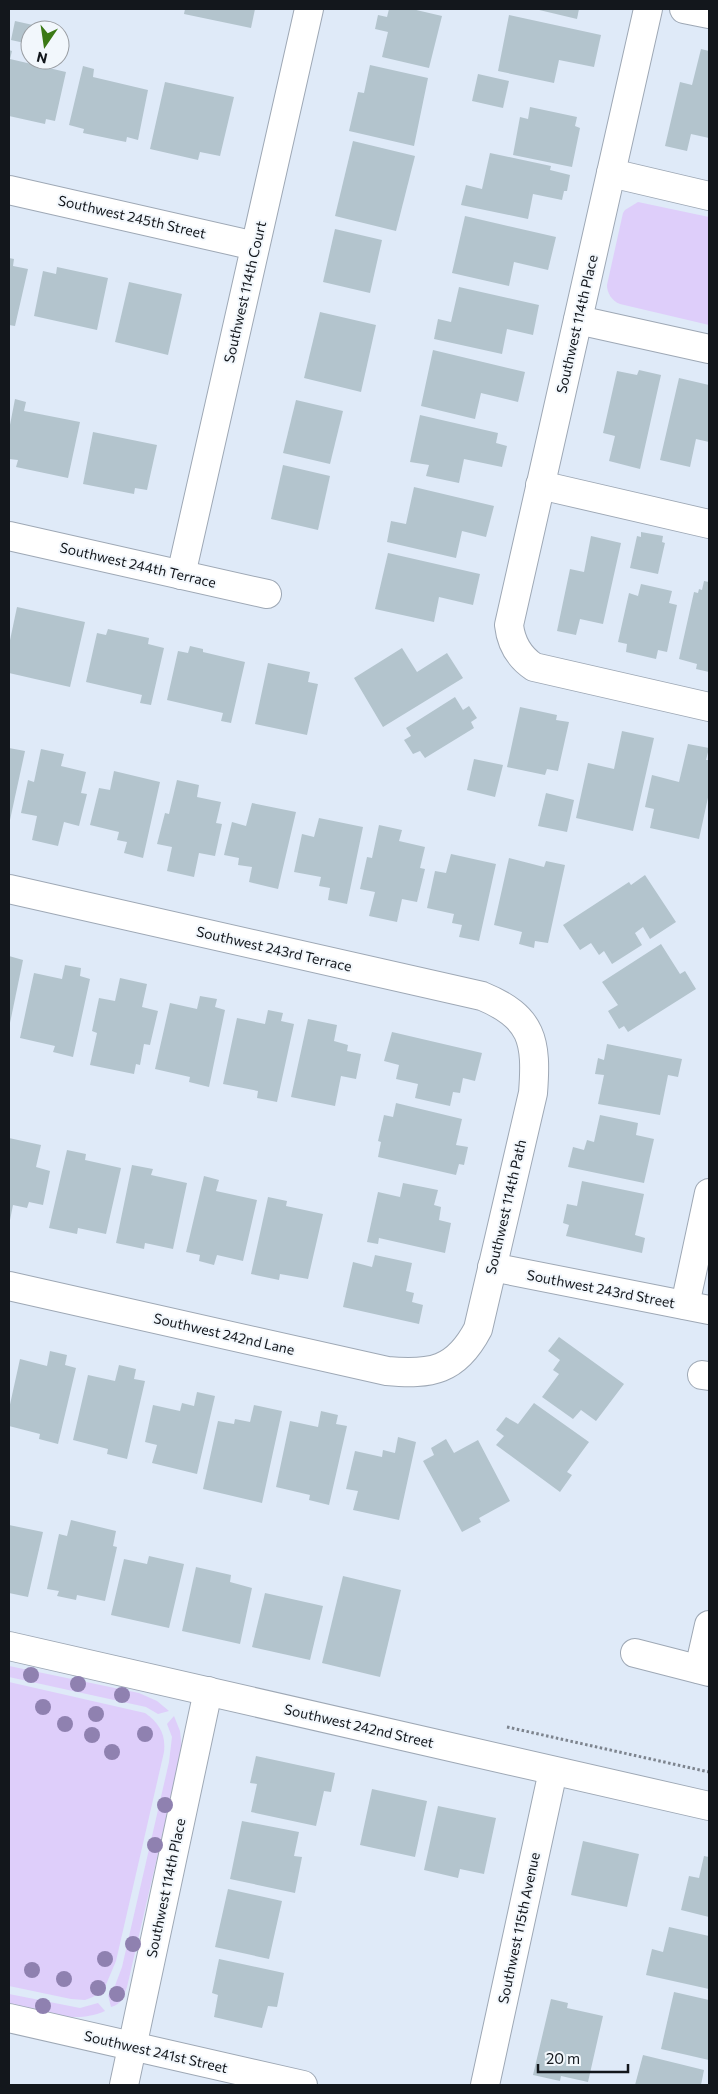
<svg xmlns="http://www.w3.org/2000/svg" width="718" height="2094" font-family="Commissioner,sans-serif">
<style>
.green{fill:#decefa}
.building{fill:#b3c4cd}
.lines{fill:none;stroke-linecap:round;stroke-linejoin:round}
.minor-casing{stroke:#9ea8b5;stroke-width:30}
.path{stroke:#7d848e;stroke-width:3;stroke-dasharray:2.5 2.5;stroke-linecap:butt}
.minor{stroke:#fff;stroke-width:28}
.tree{fill:#8f81b0}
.labels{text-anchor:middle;stroke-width:4;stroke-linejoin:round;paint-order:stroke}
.street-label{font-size:14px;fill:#13171c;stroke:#f2f7fc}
</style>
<rect width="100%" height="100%" fill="#dfeaf8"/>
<!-- green -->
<g class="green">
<path d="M638,202L709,217V325L620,304C612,301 607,293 607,285L623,213L625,210Z"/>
<polygon points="9,1666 139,1693 157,1701 169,1711 158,1714 146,1707 9,1677"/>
<path d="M9,1682L145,1713C159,1723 166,1734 164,1752L116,1961L105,1987L93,1997L85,2000L71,1999L9,1986Z"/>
<path d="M174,1716L180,1731L182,1750L127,1987C123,1997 122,2004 111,2007L108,1995L113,1991L122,1967L169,1762L172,1737L167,1724Z"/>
<path d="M9,1994L80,2008L98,2003L105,2011C75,2025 39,2011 9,2004Z"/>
</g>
<!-- building -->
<g class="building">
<polygon points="185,9 255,9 251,28 184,14"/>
<polygon points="389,9 412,9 442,16 429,68 382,57 388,32 375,29 378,15 387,17"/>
<polygon points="535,9 579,9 577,19"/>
<polygon points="509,15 601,35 594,67 559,60 554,83 498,71"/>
<polygon points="15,21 33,25 32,30 30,30 29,44 11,40"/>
<polygon points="701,49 709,51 709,138 691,134 687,151 665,146 680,82 692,85"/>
<polygon points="9,50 12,51 10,59 66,72 55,121 46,119 45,124 9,116"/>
<polygon points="370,65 428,78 414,146 349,131 358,92 364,93"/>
<polygon points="83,66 94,69 93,77 148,90 138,140 127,137 126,142 83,133 84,129 69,125"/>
<polygon points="478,74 509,81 503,108 472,101"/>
<polygon points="165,82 234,97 220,156 200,152 198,160 150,149"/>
<polygon points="530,107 577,117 575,126 580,128 572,167 513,155 520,117 528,119"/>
<polygon points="353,141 415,156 396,231 335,216"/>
<polygon points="490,153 551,166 550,170 570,175 567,191 564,191 562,200 533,194 528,219 461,205 466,185 482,189"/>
<polygon points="465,216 556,237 548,270 514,262 509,286 452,273"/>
<polygon points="335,229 382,240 370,293 323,282"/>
<polygon points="9,258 14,259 13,266 28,269 15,326 9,325"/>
<polygon points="57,267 108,278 97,330 34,316 43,271 56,274"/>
<polygon points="129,282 182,294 168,355 115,342"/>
<polygon points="459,287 539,305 533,335 507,329 502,354 434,339 438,319 451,322"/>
<polygon points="320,312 376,325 361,392 304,378"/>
<polygon points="433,350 525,372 518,402 481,393 475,419 421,406"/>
<polygon points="639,370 661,375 640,469 609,461 615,436 603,433 617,371 637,375"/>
<polygon points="679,378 709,385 709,442 696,439 690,467 660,460"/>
<polygon points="15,399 26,402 24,411 80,422 68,478 16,467 18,460 9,459 9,430"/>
<polygon points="296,400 343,411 330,464 283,453"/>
<polygon points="420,415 498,433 496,443 507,446 502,467 464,459 459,483 426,476 429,465 410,462"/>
<polygon points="93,432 157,445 147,490 135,488 134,494 83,484"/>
<polygon points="283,465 330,476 318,530 271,519"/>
<polygon points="414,487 494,506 486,537 462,531 456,558 387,542 391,521 406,524"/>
<polygon points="641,532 663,536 662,542 665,543 658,574 630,568 637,536 641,537"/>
<polygon points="591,536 621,543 603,624 580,619 576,635 557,631 570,569 584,572"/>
<polygon points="388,553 480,574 473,605 439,597 434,622 375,609"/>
<polygon points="704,581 709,582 709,672 696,669 697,664 679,659 694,592 698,593 699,589 702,590"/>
<polygon points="641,584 672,591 669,603 677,605 667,652 658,650 656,659 626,652 627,644 618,642 629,593 638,596"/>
<polygon points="17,607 85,622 70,687 9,673 9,645"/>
<polygon points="108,629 149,638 148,644 164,648 151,705 140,703 142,695 86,682 97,633 106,635"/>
<polygon points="190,646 203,649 203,652 245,662 231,723 221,721 223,713 167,700 178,651 188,653"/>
<polygon points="402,648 417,672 447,653 463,678 383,727 354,678"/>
<polygon points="268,663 310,672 308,682 318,684 307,735 255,724"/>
<polygon points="455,697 463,710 469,706 477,718 471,722 474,728 425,758 420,751 413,754 404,740 411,736 406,728"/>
<polygon points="520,707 557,715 556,720 569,722 558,771 547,769 545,775 507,767"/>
<polygon points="622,731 654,738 633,831 576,818 588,763 614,769"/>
<polygon points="688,744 709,748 706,760 709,760 709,793 699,839 650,828 654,809 645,807 652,775 679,782"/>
<polygon points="9,748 25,751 10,820 9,819"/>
<polygon points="41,749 64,754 61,766 86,772 81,793 87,794 79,826 64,822 58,846 32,840 37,816 21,813 28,780 34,782"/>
<polygon points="474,759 503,765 495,797 467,790"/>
<polygon points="114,771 160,782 143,858 124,853 127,842 117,840 119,832 90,825 99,788 110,790"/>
<polygon points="177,780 199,785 197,797 221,802 216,823 222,824 215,856 199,853 194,877 167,871 172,847 157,844 165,813 169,814"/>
<polygon points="546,793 574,800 567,832 538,826"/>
<polygon points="252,803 296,812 278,889 249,882 252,867 238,865 239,858 224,855 232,822 246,826"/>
<polygon points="319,818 363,827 347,904 328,900 330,888 319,886 321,877 294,872 302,834 314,837"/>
<polygon points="379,825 402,830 399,841 425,847 420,868 425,869 417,902 402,899 397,922 369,916 375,892 360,889 367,857 372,858"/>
<polygon points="451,854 496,864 479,941 459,937 462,925 452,923 454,914 427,908 435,871 446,873"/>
<polygon points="509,858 544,867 546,861 565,865 548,943 535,941 534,948 519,944 522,932 494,925"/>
<polygon points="645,875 676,922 650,939 643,927 635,933 642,945 612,964 604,951 599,955 591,943 580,950 563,925 629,882 631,885"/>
<polygon points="661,944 680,974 685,971 696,989 628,1032 624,1026 619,1029 608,1011 618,1005 602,982"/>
<polygon points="9,956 23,960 10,1023 9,1023"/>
<polygon points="65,965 81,968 80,976 90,979 73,1057 53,1052 55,1046 20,1038 34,973 62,979"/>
<polygon points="120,978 147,984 142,1007 158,1011 150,1045 144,1044 140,1065 136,1064 134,1074 90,1065 97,1033 92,1031 99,998 115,1001"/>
<polygon points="200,996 217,999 215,1007 225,1010 209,1087 189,1082 190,1077 155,1069 170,1003 197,1009"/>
<polygon points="268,1010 283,1013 281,1021 294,1024 277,1102 257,1098 258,1091 223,1084 237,1018 265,1024"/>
<polygon points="308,1019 337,1025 334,1041 348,1045 347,1051 361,1054 356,1079 341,1076 335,1106 291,1097"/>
<polygon points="392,1032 482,1053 475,1081 463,1078 460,1093 453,1092 450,1106 415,1098 418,1084 396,1079 399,1065 384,1061"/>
<polygon points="607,1044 682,1059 678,1077 668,1075 660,1115 598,1104 604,1075 595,1074 598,1058 604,1060"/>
<polygon points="396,1103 462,1119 456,1145 468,1147 464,1165 459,1164 456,1175 378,1157 381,1142 378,1141 384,1115 393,1117"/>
<polygon points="600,1115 638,1123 636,1135 654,1139 644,1183 568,1167 573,1147 584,1150 587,1140 594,1142"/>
<polygon points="9,1138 41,1145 36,1167 50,1171 43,1205 29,1202 27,1208 13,1205 10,1220"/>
<polygon points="67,1150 86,1154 85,1160 121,1168 106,1234 78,1228 77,1234 49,1228"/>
<polygon points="132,1165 153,1169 151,1175 187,1183 173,1249 145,1243 144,1249 116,1243"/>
<polygon points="204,1176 219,1180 216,1191 257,1200 243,1261 217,1255 214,1265 199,1261 200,1255 186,1252"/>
<polygon points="582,1181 644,1194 635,1235 645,1238 642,1253 566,1236 569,1225 563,1223 567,1204 577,1206"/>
<polygon points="403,1183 438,1190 434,1205 441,1207 439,1220 451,1223 445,1253 379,1238 378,1244 367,1242 378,1192 400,1197"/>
<polygon points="268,1197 287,1201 286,1206 323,1214 308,1279 280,1274 279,1280 251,1274"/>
<polygon points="375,1255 412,1263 406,1291 414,1293 412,1302 423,1305 419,1324 343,1307 353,1262 372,1267"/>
<polygon points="559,1337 624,1384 596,1421 581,1410 573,1419 542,1397 559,1374 553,1370 560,1360 548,1351"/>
<polygon points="50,1351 67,1355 65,1365 76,1368 58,1444 39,1439 40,1434 9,1426 9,1409 20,1359 47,1366"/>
<polygon points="119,1365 136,1369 134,1379 145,1381 127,1459 107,1454 108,1449 73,1440 88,1375 115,1381"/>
<polygon points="197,1392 215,1396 197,1474 152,1463 157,1445 145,1442 153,1405 180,1411 182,1403 194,1406"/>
<polygon points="534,1403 589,1442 567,1472 572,1475 560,1492 496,1445 504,1436 496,1430 506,1417 518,1424"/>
<polygon points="254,1405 282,1411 262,1503 203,1489 218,1421 234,1424 235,1419 250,1422"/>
<polygon points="321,1411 338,1415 336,1424 347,1426 329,1505 309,1500 310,1495 276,1487 290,1421 318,1427"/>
<polygon points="398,1437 416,1442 399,1520 353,1510 358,1491 346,1489 355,1451 382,1457 383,1450 395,1453"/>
<polygon points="446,1439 454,1453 478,1440 510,1501 479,1518 481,1522 462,1532 423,1461 434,1455 431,1448"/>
<polygon points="71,1520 116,1531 113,1546 117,1547 105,1601 77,1595 76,1600 57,1596 59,1591 47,1589 59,1534 67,1536"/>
<polygon points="9,1525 43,1532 28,1597 9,1593"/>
<polygon points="149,1556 184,1564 169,1628 111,1615 124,1559 147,1564"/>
<polygon points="196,1567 231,1575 230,1582 252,1588 240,1644 182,1631"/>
<polygon points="343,1576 401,1590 380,1677 322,1663"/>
<polygon points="265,1593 323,1606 310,1660 252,1647"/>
<polygon points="256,1756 335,1773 331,1792 324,1791 316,1826 251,1812 257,1784 250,1783"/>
<polygon points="372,1789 427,1801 415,1857 360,1845"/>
<polygon points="438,1806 496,1818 484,1874 460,1869 458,1878 424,1870"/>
<polygon points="242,1821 299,1832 294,1856 302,1857 295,1893 230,1879"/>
<polygon points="583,1841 639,1854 627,1907 571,1895"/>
<polygon points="704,1856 709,1857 709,1917 681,1910 689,1876 699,1878"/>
<polygon points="228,1889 282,1901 269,1959 215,1947"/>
<polygon points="669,1927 709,1936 709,1989 646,1975 652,1949 663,1952"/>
<polygon points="219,1959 284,1973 277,2007 268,2006 262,2028 214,2017 218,1995 212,1993"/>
<polygon points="674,1992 709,2000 709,2060 661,2049"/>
<polygon points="551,1999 568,2003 567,2008 603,2016 588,2082 561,2076 560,2081 533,2075"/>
<polygon points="643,2055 704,2070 701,2085 635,2085"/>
</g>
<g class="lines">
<!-- minor casing -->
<g class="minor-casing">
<g id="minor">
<path d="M648,9L509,625C511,643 519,657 534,667L709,707"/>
<polyline points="684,9 709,14"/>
<polyline points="611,173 709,196"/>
<polyline points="9,190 255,246"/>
<polyline points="578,320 709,349"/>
<polyline points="540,485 709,524"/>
<polyline points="9,536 267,594"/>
<polyline points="181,575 309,9"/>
<path d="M9,889L482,996C533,1017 537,1041 533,1093L478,1329C456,1371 431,1375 387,1371L9,1286"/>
<polyline points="492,1267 709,1310"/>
<polyline points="685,1305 709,1193"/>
<polyline points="702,1375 709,1376"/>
<polyline points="9,1646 709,1806"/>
<polyline points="635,1653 709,1672"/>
<polyline points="699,1669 709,1625"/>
<polyline points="9,2018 303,2085"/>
<polyline points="124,2085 208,1691"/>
<polyline points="485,2085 553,1771"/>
</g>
</g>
<!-- path -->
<polyline class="path" points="507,1727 709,1772"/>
<!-- minor -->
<use href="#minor" class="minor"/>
</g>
<!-- trees -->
<g class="tree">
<circle cx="31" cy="1675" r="8"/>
<circle cx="78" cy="1684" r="8"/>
<circle cx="122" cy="1695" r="8"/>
<circle cx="43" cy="1707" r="8"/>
<circle cx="96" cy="1714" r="8"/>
<circle cx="65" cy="1724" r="8"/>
<circle cx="145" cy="1734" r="8"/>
<circle cx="92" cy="1735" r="8"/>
<circle cx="112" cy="1752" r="8"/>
<circle cx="165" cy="1805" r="8"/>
<circle cx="155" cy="1845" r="8"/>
<circle cx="133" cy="1944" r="8"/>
<circle cx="105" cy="1959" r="8"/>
<circle cx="32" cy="1970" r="8"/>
<circle cx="64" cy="1979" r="8"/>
<circle cx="98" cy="1988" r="8"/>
<circle cx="117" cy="1994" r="8"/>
<circle cx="43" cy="2006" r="8"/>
</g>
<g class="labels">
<!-- street labels -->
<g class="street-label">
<text transform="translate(132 217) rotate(13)" y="5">Southwest 245th Street</text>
<text transform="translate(245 292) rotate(-77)" y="5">Southwest 114th Court</text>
<text transform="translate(577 324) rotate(-77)" y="5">Southwest 114th Place</text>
<text transform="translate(138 565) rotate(13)" y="5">Southwest 244th Terrace</text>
<text transform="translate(274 949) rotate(13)" y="5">Southwest 243rd Terrace</text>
<text transform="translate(506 1207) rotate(-77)" y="5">Southwest 114th Path</text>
<text transform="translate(601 1289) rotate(11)" y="5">Southwest 243rd Street</text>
<text transform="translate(224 1334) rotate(13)" y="5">Southwest 242nd Lane</text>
<text transform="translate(359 1726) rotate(13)" y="5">Southwest 242nd Street</text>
<text transform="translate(166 1888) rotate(-78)" y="5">Southwest 114th Place</text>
<text transform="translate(519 1928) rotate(-78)" y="5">Southwest 115th Avenue</text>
<text transform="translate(156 2052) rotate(13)" y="5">Southwest 241st Street</text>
</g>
</g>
<!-- border -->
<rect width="718" height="2094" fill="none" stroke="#13171c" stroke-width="20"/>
<!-- north arrow -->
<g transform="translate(45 45) rotate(193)"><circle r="24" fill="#f2f7fc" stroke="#999da2"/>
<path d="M0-4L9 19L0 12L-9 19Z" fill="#3b7915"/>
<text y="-8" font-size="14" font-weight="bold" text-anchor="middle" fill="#13171c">N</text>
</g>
<!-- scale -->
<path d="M538 2064v8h90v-8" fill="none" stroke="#13171c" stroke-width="2.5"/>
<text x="546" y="2064" font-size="15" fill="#13171c" stroke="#f2f7fc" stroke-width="4" paint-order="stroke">20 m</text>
</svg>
